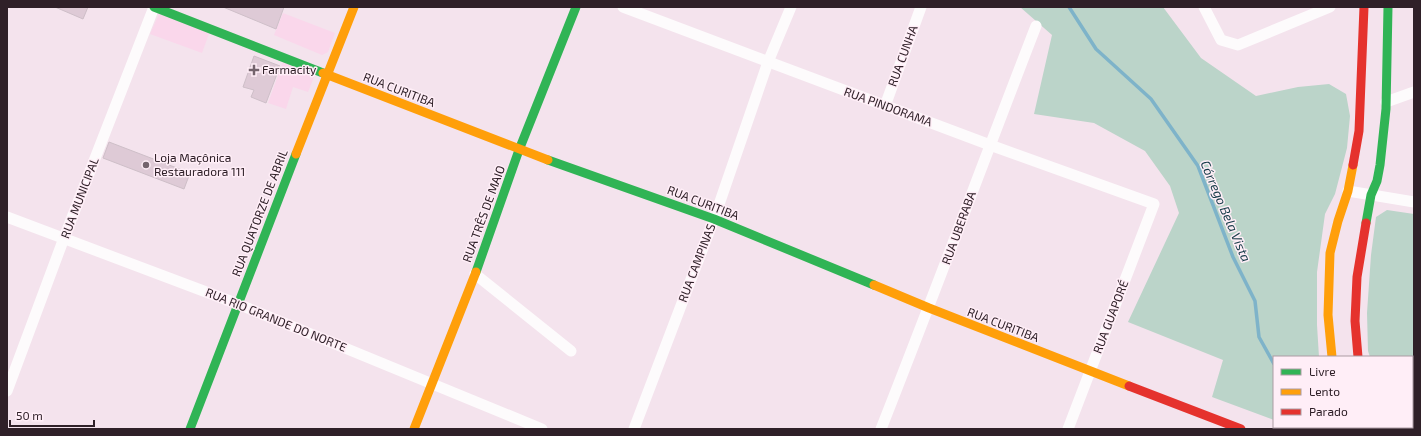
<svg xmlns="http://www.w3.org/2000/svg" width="1421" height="436" font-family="'Exo 2',sans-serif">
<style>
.built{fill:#fad7eb}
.green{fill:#bbd4c9}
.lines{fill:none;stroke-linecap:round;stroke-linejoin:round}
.stream{stroke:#7eb3c9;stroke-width:3.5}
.building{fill:#decad6;stroke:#cebfc8}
.street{stroke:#fdfbfc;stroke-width:11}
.fast{stroke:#30b455;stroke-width:9}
.slow{stroke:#ff9f0a;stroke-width:9}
.jam{stroke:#e5322d;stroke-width:9}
.poi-dot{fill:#74646d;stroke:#ffeef7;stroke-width:1.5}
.labels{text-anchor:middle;stroke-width:3;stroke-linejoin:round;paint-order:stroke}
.street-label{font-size:12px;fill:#2f2028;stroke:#ffeef7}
.poi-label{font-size:12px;fill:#2f2028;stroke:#ffeef7;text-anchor:start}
.water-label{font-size:13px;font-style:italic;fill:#163c48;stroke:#ffeef7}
</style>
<rect width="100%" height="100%" fill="#f4e3ed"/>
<!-- built -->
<g class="built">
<polygon points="283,13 335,33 328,52 322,55 274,35"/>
<polygon points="159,14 210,31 202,53 150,34"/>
<polygon points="284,59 316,72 308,92 293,87 286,109 268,103"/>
</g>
<!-- green -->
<g class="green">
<polygon points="1020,7 1163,7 1201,58 1256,96 1298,87 1329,84 1346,94 1350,116 1347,148 1335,194 1325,214 1317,272 1317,325 1319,357 1274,357 1274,420 1212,397 1223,360 1128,322 1179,213 1170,186 1145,151 1094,123 1034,114 1052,35"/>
<polygon points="1387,210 1414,214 1414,414 1412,414 1412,357 1370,357 1368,351 1367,313 1371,255 1376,217"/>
</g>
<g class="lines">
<!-- stream -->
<g class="stream">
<polyline points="1069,7 1096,49 1151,99 1198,166 1233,257 1255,301 1259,337 1274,364"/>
<polyline points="1412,375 1414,375"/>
<polyline points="1322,427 1322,429"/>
</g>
</g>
<!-- building -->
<g class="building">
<polygon points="55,7 88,7 83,19"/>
<polygon points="223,7 284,7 276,29"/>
<polygon points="254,56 280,66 266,103 251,97 254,90 243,87"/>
<polygon points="109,142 190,173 184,189 103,158"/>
</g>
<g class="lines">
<!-- street -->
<g class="street">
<polyline points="623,7 990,145 1154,204 1068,429"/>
<polyline points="1204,7 1221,40 1238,45 1330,7"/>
<polyline points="1386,102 1414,92"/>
<polyline points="885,106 921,7"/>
<polyline points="1348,191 1414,202"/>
<polyline points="7,217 238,304 542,429"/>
<polyline points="475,274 571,351"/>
<polyline points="7,391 64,238 154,7"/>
<polyline points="634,429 714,219 768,62 791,7"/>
<path d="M881,429C934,295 984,160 1036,26"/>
<polyline points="1413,429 1414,429"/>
</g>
<!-- fast -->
<g class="fast">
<polyline points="154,7 323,73"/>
<polyline points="548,160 714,219 874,285"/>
<polyline points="1366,223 1371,195 1377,181 1380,165 1386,109 1388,7"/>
<polyline points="476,272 519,150 576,7"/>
<polyline points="190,429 296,154"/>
<polyline points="1352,429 1354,427"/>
</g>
<!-- slow -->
<g class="slow">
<polyline points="323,73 548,160"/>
<polyline points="296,154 354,7"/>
<polyline points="874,285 929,308 1129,386"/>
<polyline points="1332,357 1328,315 1330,253 1338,221 1348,191 1353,165"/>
<polyline points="1379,427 1382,429"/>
<polyline points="414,429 476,272"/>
</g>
<!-- jam -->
<g class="jam">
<polyline points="1353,165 1359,131 1364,7"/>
<polyline points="1358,357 1355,321 1357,277 1366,223"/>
<polyline points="1129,386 1241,429"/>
</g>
</g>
<!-- markers -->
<g class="poi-dot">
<path d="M252 64h4v4h4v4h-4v4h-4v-4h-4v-4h4z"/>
<circle cx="146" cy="165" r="4"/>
</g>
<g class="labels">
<!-- street labels -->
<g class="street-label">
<text transform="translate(903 56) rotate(-70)" y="4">RUA CUNHA</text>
<text transform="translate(399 90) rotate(21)" y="4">RUA CURITIBA</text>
<text transform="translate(888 107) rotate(20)" y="4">RUA PINDORAMA</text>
<text transform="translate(80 198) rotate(-69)" y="4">RUA MUNICIPAL</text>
<text transform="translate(703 203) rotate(21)" y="4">RUA CURITIBA</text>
<text transform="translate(260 213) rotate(-69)" y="4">RUA QUATORZE DE ABRIL</text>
<text transform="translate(484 214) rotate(-70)" y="4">RUA TRÊS DE MAIO</text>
<text transform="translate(959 228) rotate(-70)" y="4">RUA UBERABA</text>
<text transform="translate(697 263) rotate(-69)" y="4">RUA CAMPINAS</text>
<text transform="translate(1111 317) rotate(-69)" y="4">RUA GUAPORÉ</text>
<text transform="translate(276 320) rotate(22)" y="4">RUA RIO GRANDE DO NORTE</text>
<text transform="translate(1003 325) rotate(21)" y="4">RUA CURITIBA</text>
</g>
<!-- poi labels -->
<g class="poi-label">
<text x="262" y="74">Farmacity</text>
<text x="154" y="162">Loja Maçônica<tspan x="154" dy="14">Restauradora 111</tspan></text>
</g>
<!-- water labels -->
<g class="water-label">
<text transform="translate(1226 211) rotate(67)" y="5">Córrego Bela Vista</text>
</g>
</g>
<!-- border -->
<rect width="1421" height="436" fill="none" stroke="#2f2028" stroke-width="16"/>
<!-- legend -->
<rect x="1273" y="356" width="140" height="72" fill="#ffeef7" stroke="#ac9ca4"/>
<rect x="1281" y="369" width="20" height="6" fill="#30b455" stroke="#ac9ca4"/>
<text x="1309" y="376" font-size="12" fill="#2f2028">Livre</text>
<rect x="1281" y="389" width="20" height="6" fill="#ff9f0a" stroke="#ac9ca4"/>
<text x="1309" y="396" font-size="12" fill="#2f2028">Lento</text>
<rect x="1281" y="409" width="20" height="6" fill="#e5322d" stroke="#ac9ca4"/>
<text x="1309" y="416" font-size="12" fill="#2f2028">Parado</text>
<!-- scale -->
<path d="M10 420v6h84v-6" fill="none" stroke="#2f2028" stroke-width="2"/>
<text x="16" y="420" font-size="12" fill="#2f2028" stroke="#ffeef7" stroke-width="3" paint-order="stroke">50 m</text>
</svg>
